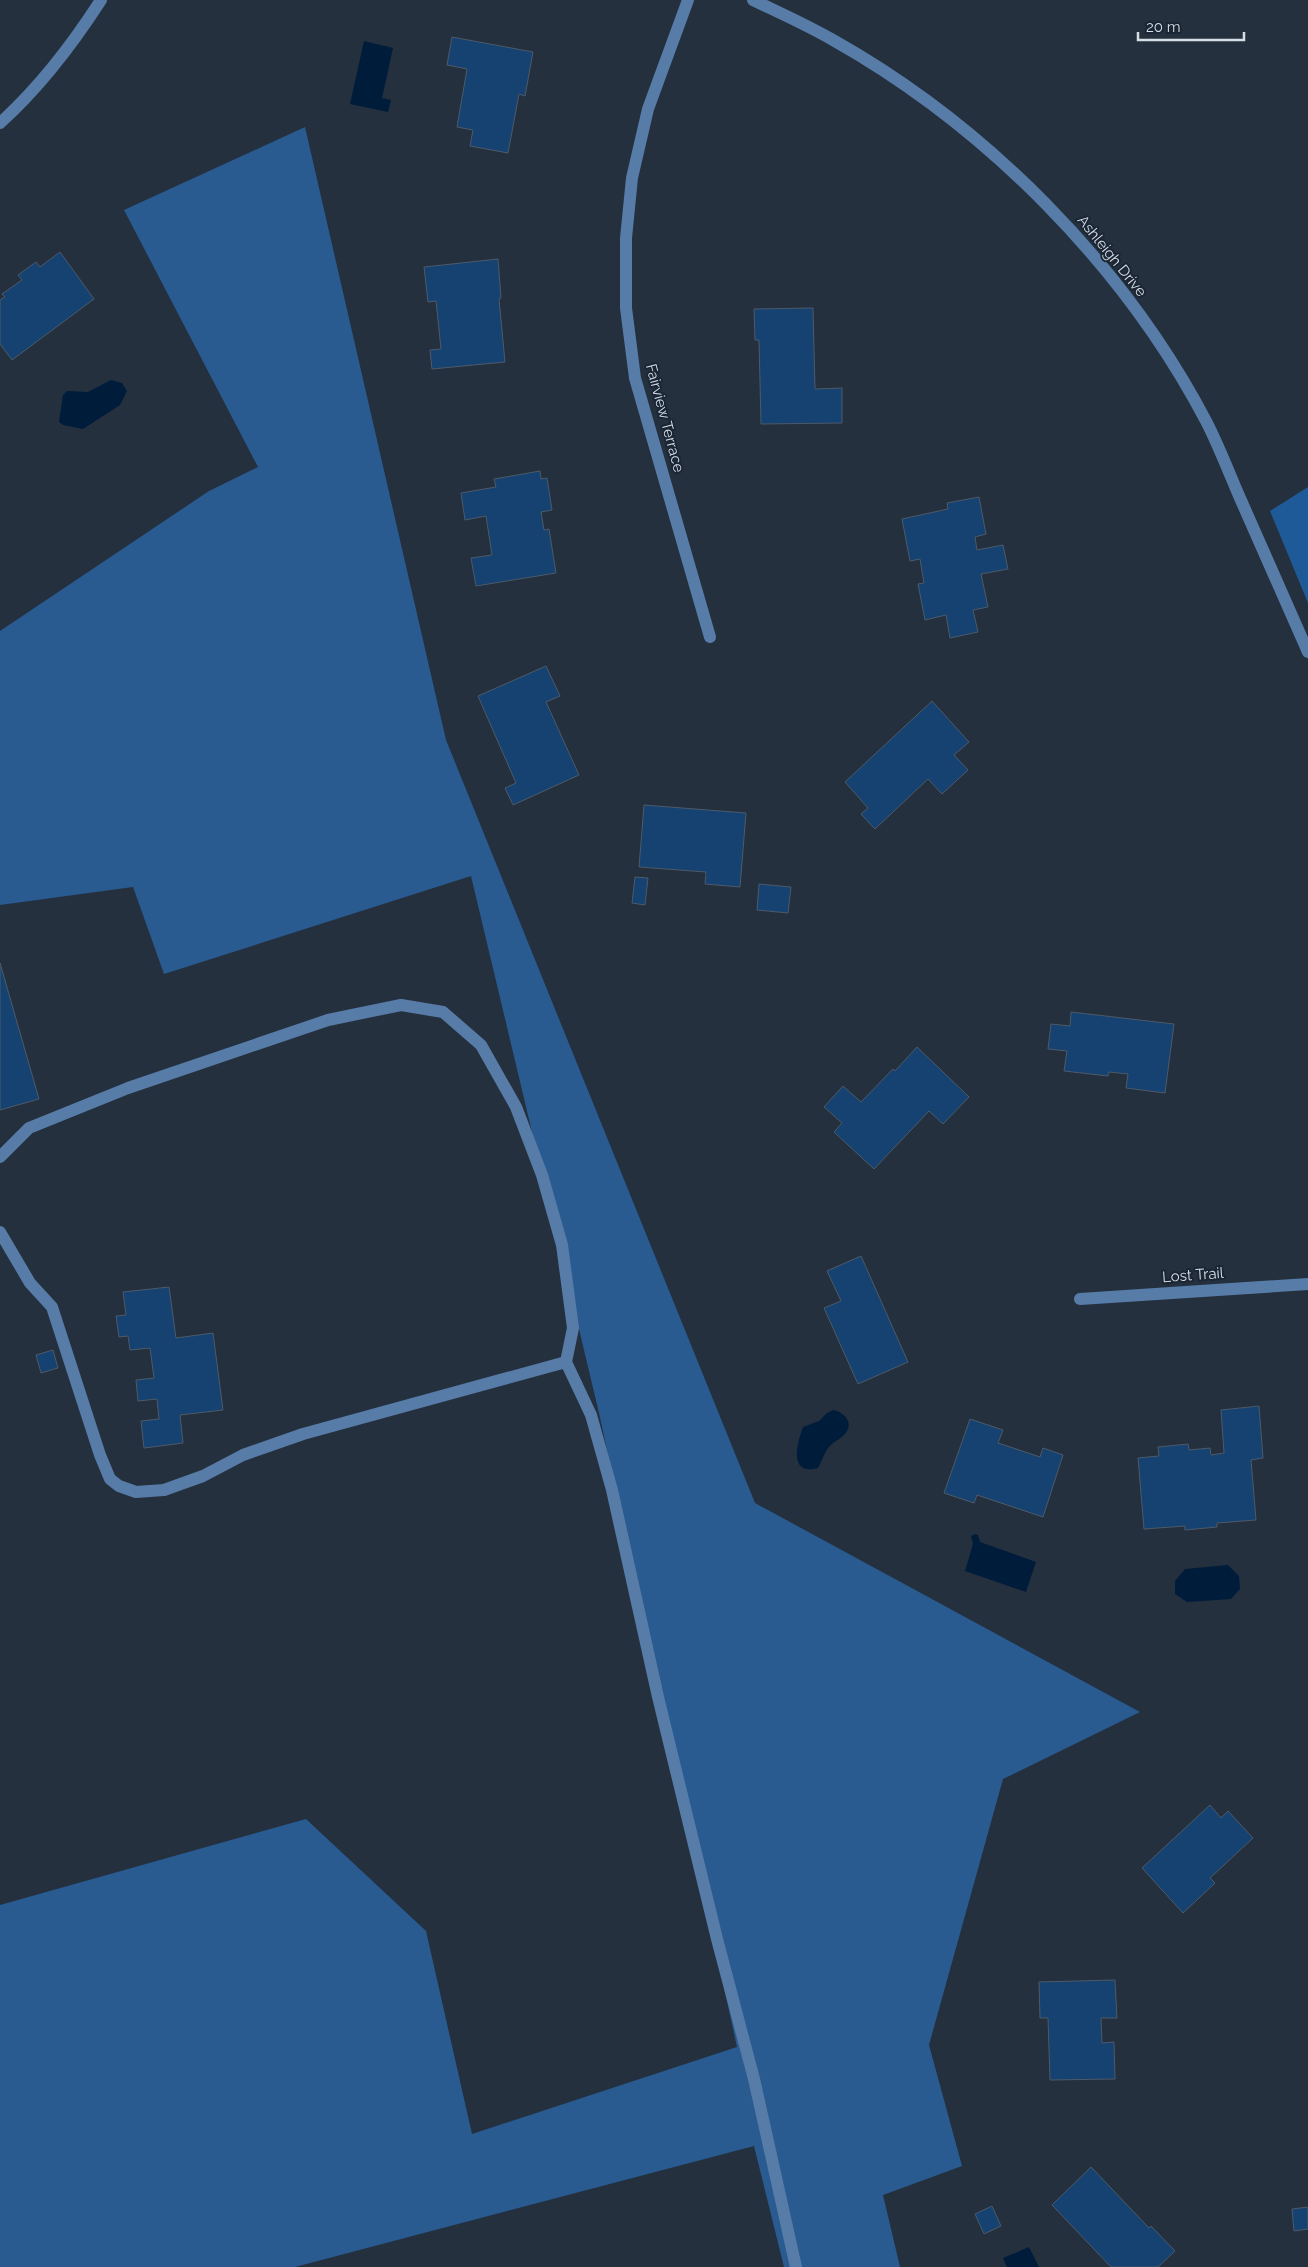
<svg xmlns="http://www.w3.org/2000/svg" width="1308" height="2267" font-family="Raleway,sans-serif">
<style>
.green{fill:#295b91}
.forest{fill:#1e5a97}
.water{fill:#001c3b}
.building{fill:#154270;stroke:#4d5a69}
.lines{fill:none;stroke-linecap:round;stroke-linejoin:round}
.minor{stroke:#577ca8;stroke-width:12}
.labels{text-anchor:middle;stroke-width:4;stroke-linejoin:round;paint-order:stroke}
.street-label{font-size:15px;fill:#d5dde6;stroke:#1b2634}
</style>
<rect width="100%" height="100%" fill="#24303e"/>
<!-- green -->
<polygon class="green" points="305,127 446,740 755,1503 1140,1712 1003,1779 929,2045 962,2166 883,2195 900,2267 784,2267 754,2146 295,2267 0,2267 0,1905 306,1819 426,1931 472,2134 737,2047 599,1413 471,876 164,974 133,887 0,905 0,631 209,491 258,467 124,210"/>
<!-- forest -->
<polygon class="forest" points="1308,487 1308,603 1270,511"/>
<!-- water -->
<g class="water">
<polygon points="364,41 393,48 382,98 391,100 388,112 350,104"/>
<polygon points="111,380 122,383 127,391 120,405 83,429 63,425 59,422 63,395 67,391 88,392"/>
<path d="M833,1410C845,1412 855,1424 844,1435C839,1440 833,1442 829,1447C824,1453 822,1461 818,1468C788,1476 797,1443 803,1427L819,1421L827,1413Z"/>
<polygon points="975,1534 978,1535 980,1542 1036,1562 1026,1592 965,1571 973,1544 971,1536"/>
<polygon points="1228,1565 1239,1576 1240,1589 1231,1599 1187,1602 1175,1594 1175,1581 1185,1569"/>
<polygon points="1029,2247 1039,2267 1007,2267 1003,2258"/>
</g>
<!-- building -->
<g class="building">
<polygon points="452,37 533,52 525,96 519,94 508,153 470,146 473,130 457,127 467,69 447,65"/>
<polygon points="60,252 94,299 12,360 0,344 0,300 5,297 2,294 22,280 18,275 36,262 40,267"/>
<polygon points="498,259 501,298 499,299 505,362 432,369 430,350 441,349 436,301 428,302 424,267"/>
<polygon points="813,308 815,389 842,388 842,423 761,424 759,340 755,340 754,309"/>
<polygon points="540,471 541,479 547,478 552,510 541,512 544,530 549,529 556,573 476,586 471,558 492,555 486,516 465,520 461,493 496,487 494,479"/>
<polygon points="979,497 986,534 975,537 977,550 1003,545 1008,569 981,574 988,607 973,610 978,632 950,638 946,615 925,620 918,584 924,583 920,559 910,561 902,519 948,509 947,503"/>
<polygon points="546,666 560,696 546,702 579,775 513,805 505,788 516,783 478,696"/>
<polygon points="932,701 969,742 954,755 968,770 942,794 928,779 875,829 861,814 868,808 845,782"/>
<polygon points="644,805 746,813 740,887 705,884 706,872 639,867"/>
<polygon points="635,877 648,878 645,905 632,903"/>
<polygon points="759,884 791,887 788,913 757,910"/>
<polygon points="0,963 39,1099 0,1110"/>
<polygon points="1071,1012 1174,1024 1165,1093 1126,1088 1128,1074 1109,1072 1108,1076 1064,1071 1067,1051 1048,1049 1051,1024 1070,1026"/>
<polygon points="917,1047 969,1097 943,1124 929,1111 874,1169 834,1132 842,1123 824,1107 843,1086 861,1102 893,1069 895,1071"/>
<polygon points="861,1256 908,1362 858,1384 824,1308 841,1301 827,1271"/>
<polygon points="169,1287 176,1338 213,1333 223,1410 180,1415 183,1443 144,1448 141,1421 159,1419 157,1399 138,1401 136,1380 154,1378 150,1348 130,1350 128,1336 119,1337 116,1316 126,1315 123,1292"/>
<polygon points="53,1350 58,1368 41,1373 36,1355"/>
<polygon points="1259,1406 1263,1458 1251,1460 1256,1520 1217,1523 1217,1527 1185,1530 1185,1526 1144,1529 1138,1458 1159,1456 1158,1447 1188,1444 1189,1450 1210,1448 1211,1455 1224,1453 1221,1410"/>
<polygon points="970,1419 1003,1430 998,1443 1040,1457 1043,1448 1063,1455 1043,1517 977,1495 974,1503 944,1493"/>
<polygon points="1210,1805 1221,1818 1228,1811 1253,1838 1210,1878 1215,1883 1183,1913 1142,1868"/>
<polygon points="1115,1980 1117,2018 1101,2018 1102,2043 1114,2042 1115,2079 1050,2080 1048,2018 1040,2018 1039,1982"/>
<polygon points="1091,2167 1149,2228 1151,2226 1175,2251 1158,2267 1111,2267 1052,2205"/>
<polygon points="992,2206 1001,2226 984,2234 975,2214"/>
<polygon points="1308,2207 1308,2229 1294,2231 1292,2209"/>
</g>
<g class="lines">
<!-- minor -->
<g class="minor">
<polyline points="688,0 648,109 632,178 626,238 626,308 635,378 710,637"/>
<path d="M753,0C780,13 807,25 833,40C986,126 1124,265 1206,421C1219,446 1229,473 1240,498C1263,549 1285,601 1308,652"/>
<path d="M0,123C40,87 72,45 101,0"/>
<polyline points="0,1157 29,1128 128,1088 328,1020 401,1005 443,1012 481,1045 516,1107 542,1175 562,1245 573,1328 566,1362 591,1415 612,1490 658,1697 717,1939 754,2079 796,2267"/>
<polyline points="0,1232 30,1283 52,1307 100,1455 110,1479 119,1486 136,1492 164,1490 203,1476 243,1455 303,1434 566,1362"/>
<polyline points="1080,1299 1308,1284"/>
</g>
</g>
<g class="labels">
<!-- street labels -->
<g class="street-label">
<text transform="translate(1112 256) rotate(51)" y="5">Ashleigh Drive</text>
<text transform="translate(665 418) rotate(75)" y="5">Fairview Terrace</text>
<text transform="translate(1193 1275) rotate(-4)" y="5">Lost Trail</text>
</g>
</g>
<!-- scale -->
<path d="M1138 32v8h106v-8" fill="none" stroke="#d5dde6" stroke-width="2.5"/>
<text x="1146" y="32" font-size="15" fill="#d5dde6" stroke="#1b2634" stroke-width="4" paint-order="stroke">20 m</text>
</svg>
